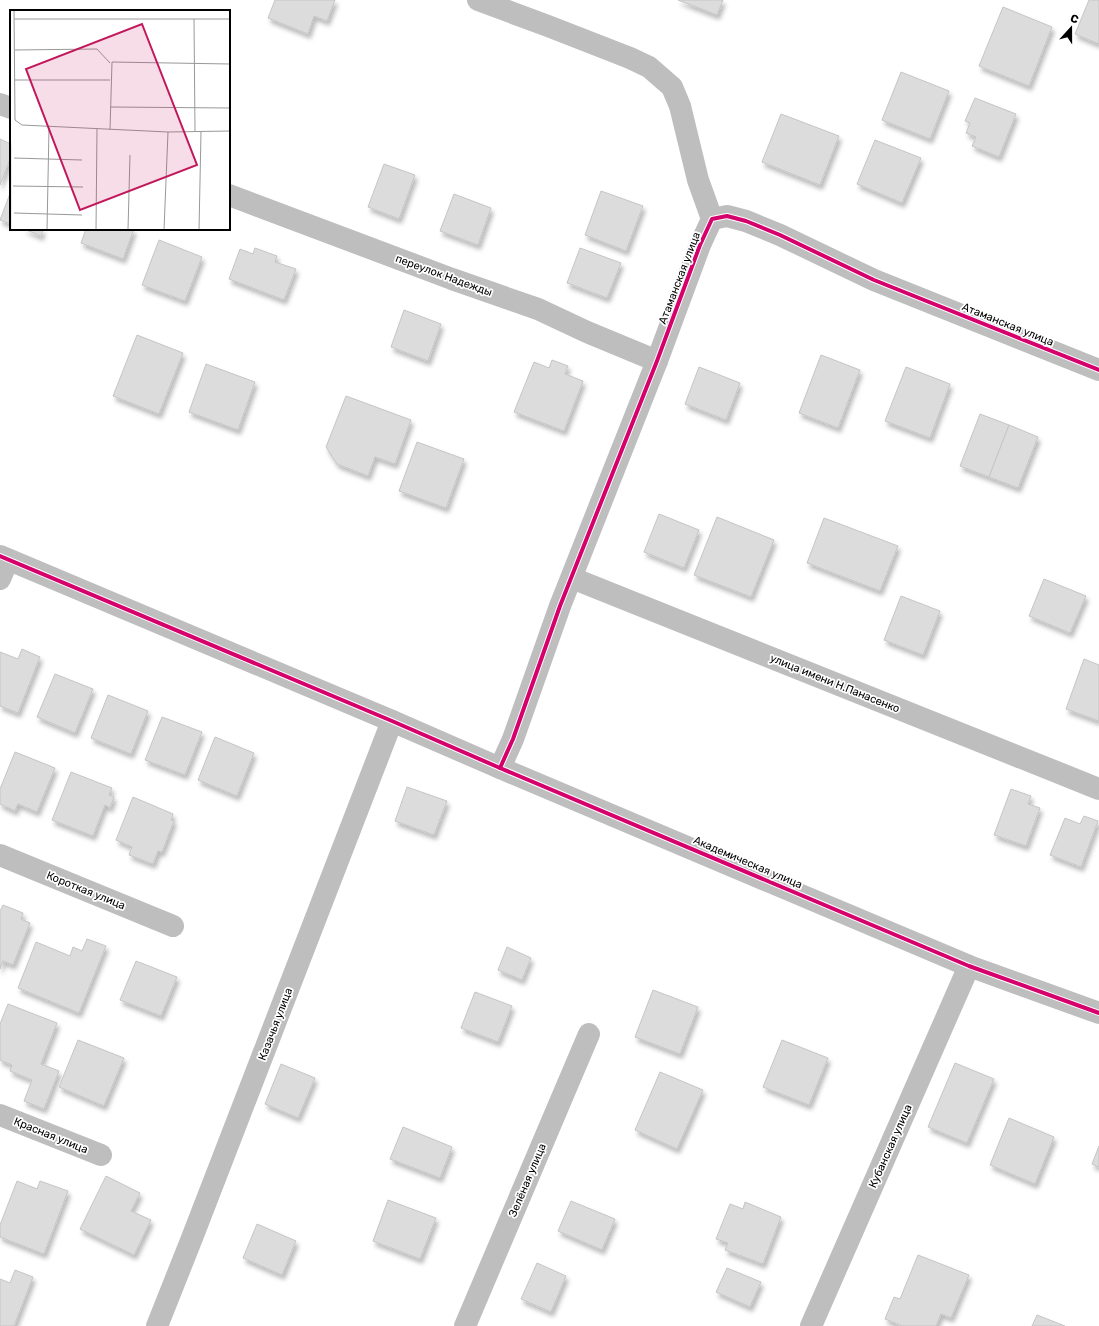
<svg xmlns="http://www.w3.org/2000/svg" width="1099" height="1326" font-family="Rubik,sans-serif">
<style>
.building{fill:#dcdcdc;stroke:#c5c5c5;filter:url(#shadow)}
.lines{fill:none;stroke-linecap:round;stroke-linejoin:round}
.minor{stroke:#bebebe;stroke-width:22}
.cycleway-casing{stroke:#fff;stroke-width:6}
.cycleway{stroke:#d6006c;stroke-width:4}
.labels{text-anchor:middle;stroke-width:3.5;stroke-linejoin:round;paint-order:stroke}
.street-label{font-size:11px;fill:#000;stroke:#fff}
.inset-road{fill:none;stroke:#999;stroke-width:1}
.view{fill:#c2185b;fill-opacity:0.15;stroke:#c2185b;stroke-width:2}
.inset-edge{fill:none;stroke:#000;stroke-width:2}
</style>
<defs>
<filter id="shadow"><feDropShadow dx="2.5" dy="4.5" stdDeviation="2" flood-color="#0004"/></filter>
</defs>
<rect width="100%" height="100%" fill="#fff"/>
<!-- building -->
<g class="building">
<polygon points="275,0 335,0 327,21 314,16 308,34 268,18"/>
<polygon points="678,0 723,0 717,15"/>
<polygon points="1089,0 1099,0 1099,44 1075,34"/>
<polygon points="1003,7 1052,27 1029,86 979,66"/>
<polygon points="901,72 949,91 930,139 882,120"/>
<polygon points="975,98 1016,114 999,157 972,146 976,137 966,133 970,123 965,121"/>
<polygon points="781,114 839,136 820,185 762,162"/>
<polygon points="0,139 11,144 11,157 0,185"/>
<polygon points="875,140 921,158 902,203 857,184"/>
<polygon points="384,164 415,175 399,219 368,207"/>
<polygon points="11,191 11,224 0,220"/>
<polygon points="601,191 643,206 626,251 585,235"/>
<polygon points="454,194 491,208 478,245 440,231"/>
<polygon points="24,229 43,229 41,236"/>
<polygon points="86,229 134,229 123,259 81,243"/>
<polygon points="159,240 202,257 185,301 142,285"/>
<polygon points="255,248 277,256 275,262 296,269 284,300 229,279 240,249 253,254"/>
<polygon points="580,248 621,263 607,298 567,283"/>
<polygon points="404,310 441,324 428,361 391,347"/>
<polygon points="137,335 183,353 159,414 113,396"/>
<polygon points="821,355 860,370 838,428 799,413"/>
<polygon points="552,360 568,366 565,374 583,381 564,431 514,412 534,362 549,368"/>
<polygon points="206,364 255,382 238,430 189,412"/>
<polygon points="699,367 740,383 726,420 685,404"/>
<polygon points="906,367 950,384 930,438 885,421"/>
<polygon points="346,396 411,420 395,464 375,457 368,476 337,464 326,447"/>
<polygon points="980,414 1009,425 989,477 960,466"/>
<polygon points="1009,425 1038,437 1018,488 989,477"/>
<polygon points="417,442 464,459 446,508 399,491"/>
<polygon points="659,514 699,530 684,568 644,552"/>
<polygon points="717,517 774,540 751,597 694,575"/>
<polygon points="824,518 898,546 880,591 807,563"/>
<polygon points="1044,579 1086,596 1070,633 1029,616"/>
<polygon points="901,596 940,611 923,655 884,640"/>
<polygon points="22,649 40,657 18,713 0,706 0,652 18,659"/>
<polygon points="1084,659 1099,665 1099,721 1066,709"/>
<polygon points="55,674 93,689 75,733 37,717"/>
<polygon points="108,695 148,711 131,754 91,738"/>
<polygon points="162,717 202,732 185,775 145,760"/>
<polygon points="215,737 254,753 237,796 198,780"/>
<polygon points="15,752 55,768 37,812 18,804 15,811 0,804 0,789"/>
<polygon points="71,772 112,788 109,795 114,797 110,808 105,805 93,836 52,820"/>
<polygon points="407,787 447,801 434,835 395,821"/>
<polygon points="1011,789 1031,796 1028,804 1040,808 1026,846 994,835"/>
<polygon points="133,797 173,814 171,820 174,821 162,852 158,851 153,864 129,855 132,847 116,840"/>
<polygon points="1084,816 1098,821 1081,867 1050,855 1065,818 1080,824"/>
<polygon points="3,905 23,913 21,919 30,923 13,965 3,961 0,969 0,911"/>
<polygon points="87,939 106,946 79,1013 18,988 36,942 70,956 73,947 82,951"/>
<polygon points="507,947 531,958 522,980 498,970"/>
<polygon points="136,961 177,977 161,1016 120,1000"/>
<polygon points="653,990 698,1007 680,1054 635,1037"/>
<polygon points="475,992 512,1006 498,1042 461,1028"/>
<polygon points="8,1004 57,1023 41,1064 59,1071 44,1109 24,1101 32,1080 10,1071 12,1065 0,1060 0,1024"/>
<polygon points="78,1040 124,1058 104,1106 59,1087"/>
<polygon points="782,1040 828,1058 809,1105 763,1087"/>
<polygon points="955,1063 994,1079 967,1143 928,1127"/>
<polygon points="281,1064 315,1078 298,1118 265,1104"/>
<polygon points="660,1072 703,1090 677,1149 635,1130"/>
<polygon points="1009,1118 1054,1137 1035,1184 990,1165"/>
<polygon points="403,1127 452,1147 440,1178 390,1159"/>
<polygon points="1099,1146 1099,1167 1092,1164"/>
<polygon points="106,1176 140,1193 131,1211 151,1220 134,1255 80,1229"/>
<polygon points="17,1181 37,1189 40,1181 68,1191 44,1254 0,1237 0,1225"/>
<polygon points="388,1200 436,1218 420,1259 373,1241"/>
<polygon points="571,1201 615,1219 602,1250 558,1231"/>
<polygon points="745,1202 781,1217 763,1264 725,1250 728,1243 716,1239 730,1204 743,1209"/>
<polygon points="257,1224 296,1241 282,1275 243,1258"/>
<polygon points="918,1255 969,1275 951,1318 941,1314 936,1326 902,1326 885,1319 894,1297 900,1299"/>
<polygon points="537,1263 566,1276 551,1312 521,1299"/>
<polygon points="727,1268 761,1282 750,1307 716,1292"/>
<polygon points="15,1270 33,1277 14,1326 0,1326 0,1279 10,1283"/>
<polygon points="1037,1315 1065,1326 1032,1326"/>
</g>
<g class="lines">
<!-- minor -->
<g class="minor">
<polyline points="478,0 548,26 630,58 649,67 672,87 680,106 698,180 712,219"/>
<polyline points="0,104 11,108"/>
<polyline points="229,195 452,279 538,309 587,332 657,361"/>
<polyline points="0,556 392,721 500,768 969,966 1099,1013"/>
<polyline points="572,578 1099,789"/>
<polyline points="0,579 8,560"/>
<polyline points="500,768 513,739 560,606 657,361 700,245 712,219 727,216 746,221 780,235 874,280 1099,370"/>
<polyline points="0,855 173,926"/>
<polyline points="0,1115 101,1155"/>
<polyline points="157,1326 192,1238 392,721"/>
<polyline points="465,1326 589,1034"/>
<polyline points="811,1326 969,966"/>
</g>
<!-- cycleway casing -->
<g class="cycleway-casing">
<g id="cycleway">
<polyline points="0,556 392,721 500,768 969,966 1099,1013"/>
<polyline points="500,768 513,739 560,606 657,361 700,245 712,219 727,216 746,221 780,235 874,280 1099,370"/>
</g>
</g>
<!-- cycleway -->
<use href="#cycleway" class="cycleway"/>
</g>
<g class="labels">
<!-- street labels -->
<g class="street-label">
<text transform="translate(444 275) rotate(20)" y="4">переулок Надежды</text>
<text transform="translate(679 278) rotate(-69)" y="4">Атаманская улица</text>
<text transform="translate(1008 324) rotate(22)" y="4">Атаманская улица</text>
<text transform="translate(835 683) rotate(22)" y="4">улица имени Н.Панасенко</text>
<text transform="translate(748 862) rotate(23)" y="4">Академическая улица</text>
<text transform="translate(86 890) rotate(22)" y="4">Короткая улица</text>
<text transform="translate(275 1024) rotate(-69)" y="4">Казачья улица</text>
<text transform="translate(51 1135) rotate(22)" y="4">Красная улица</text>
<text transform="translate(890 1146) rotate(-66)" y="4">Кубанская улица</text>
<text transform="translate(527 1180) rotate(-67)" y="4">Зелёная улица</text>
</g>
</g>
<!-- overview -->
<g transform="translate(10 10)">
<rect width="220" height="220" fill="#fff"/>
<path d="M0,124L2,137V220H0Z" fill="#eaeaea"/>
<path class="inset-road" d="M4,0L5,110L12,115L158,122L220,121M4,9H220M184,9L185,121M5,40L87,39L100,53M5,70H100M100,97L220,98M100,120L102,52L220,54M4,148L72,150M3,176L73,177M4,203L72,205M37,220L39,118M86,220L87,119M118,220L120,145M154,220L158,122M189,220L191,122"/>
<path class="view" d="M132,14L187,155L70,200L16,59Z"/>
<rect width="220" height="220" class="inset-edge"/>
</g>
<!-- north arrow -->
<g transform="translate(1071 28) rotate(21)" stroke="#ffffff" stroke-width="3" paint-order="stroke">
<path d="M0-3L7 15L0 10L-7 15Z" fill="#000000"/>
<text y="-6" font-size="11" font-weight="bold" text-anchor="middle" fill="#000000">С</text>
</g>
</svg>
